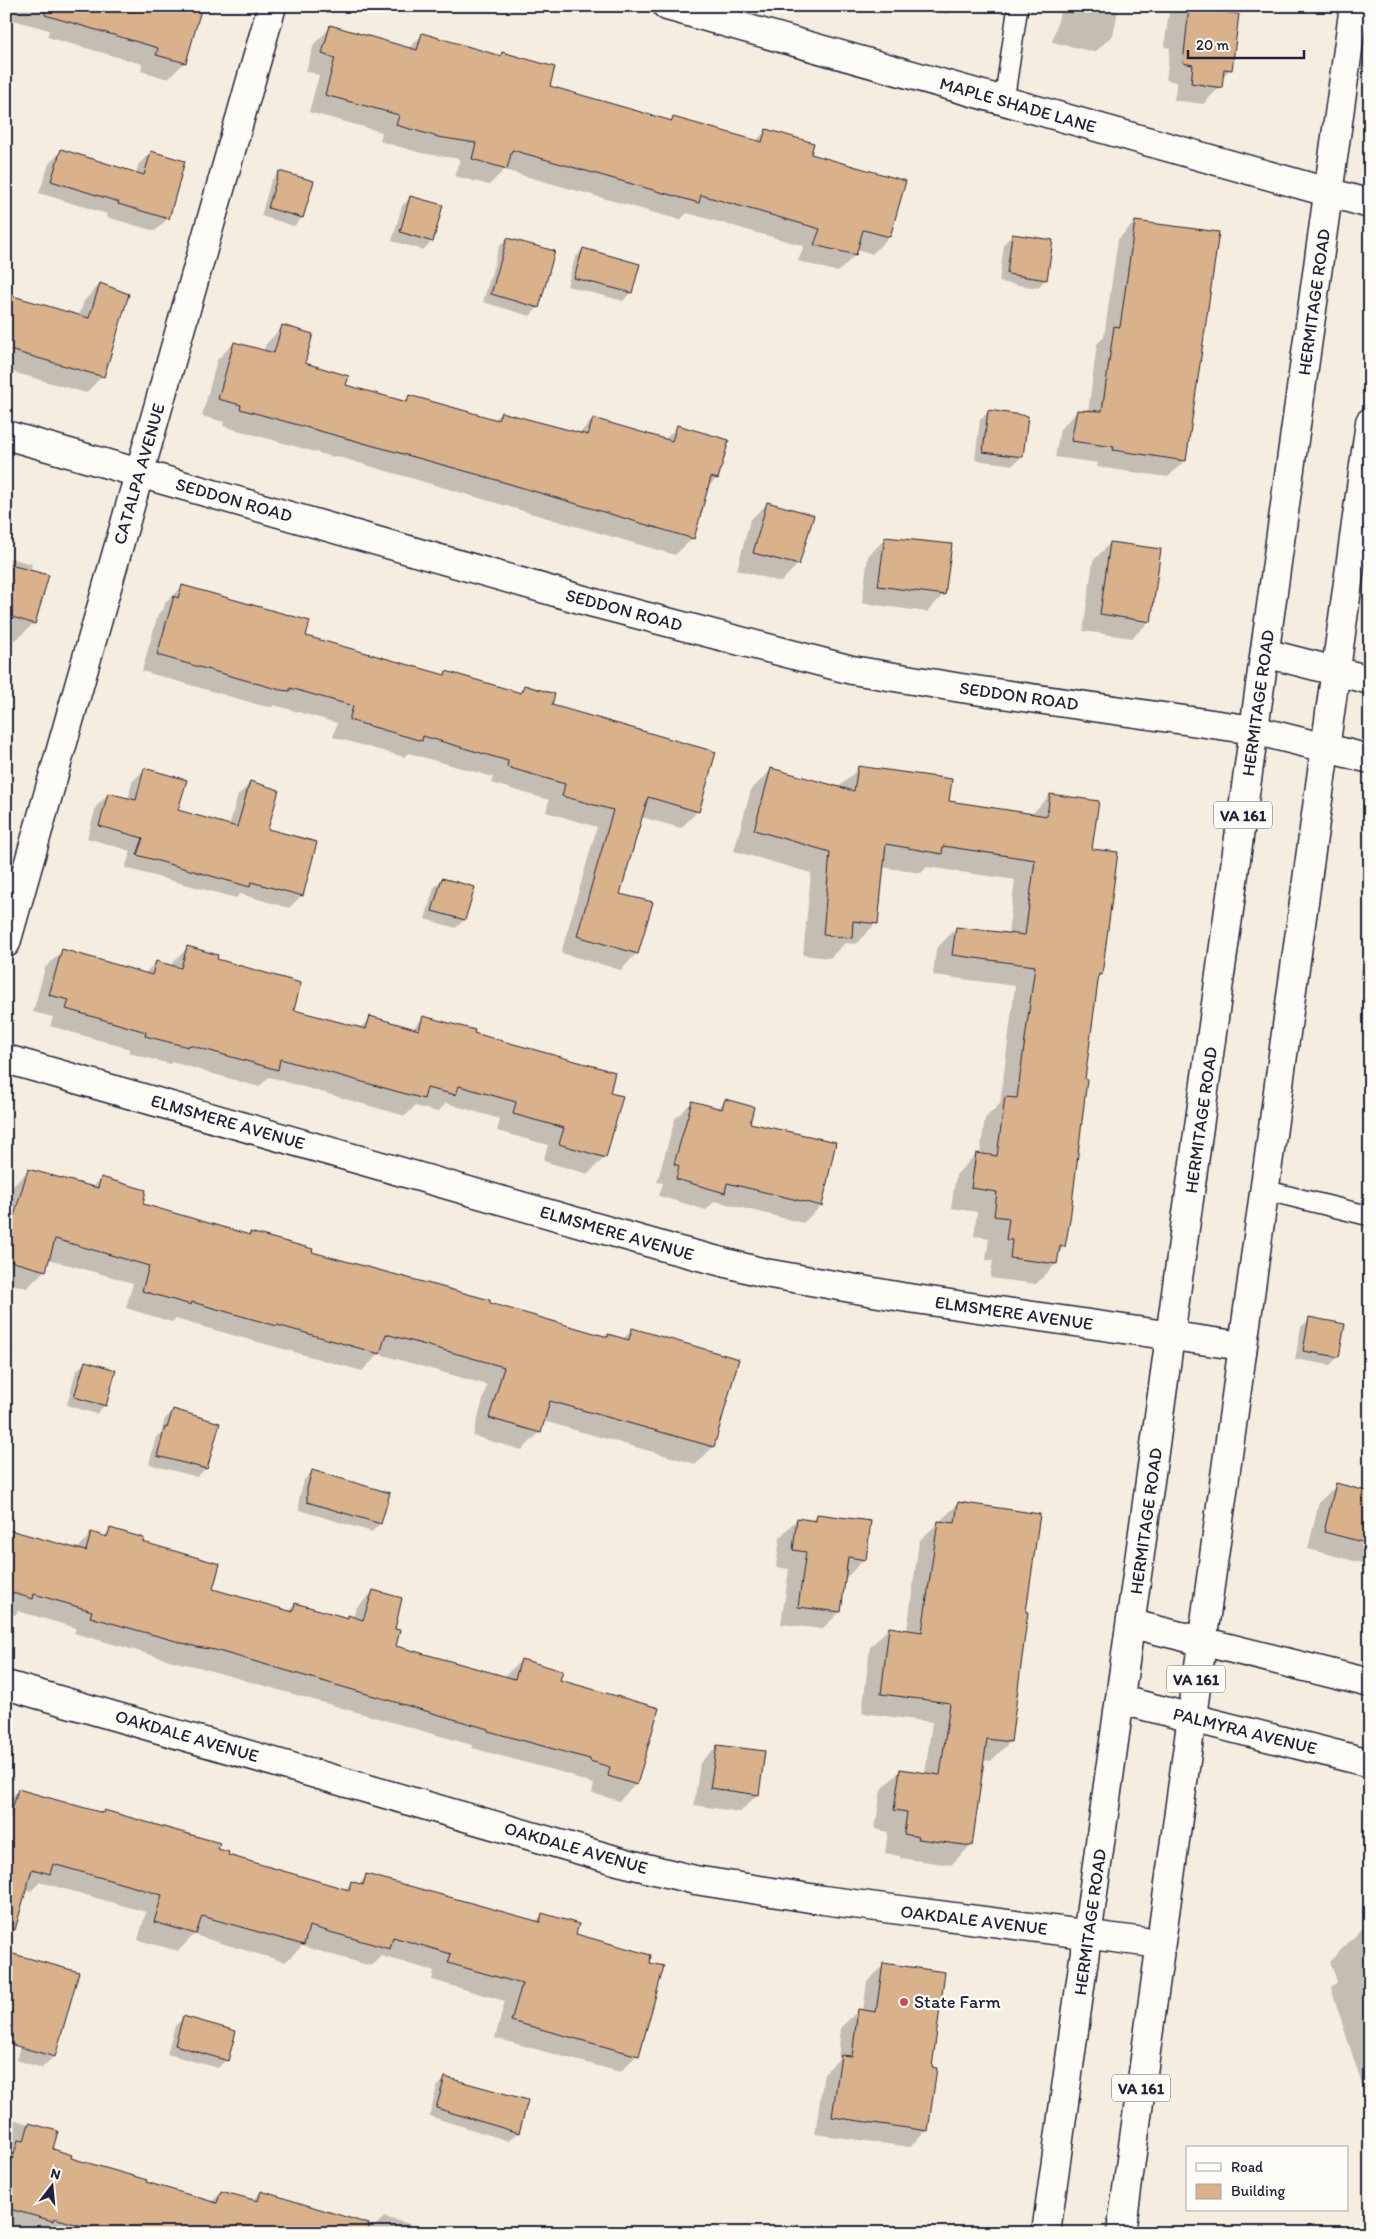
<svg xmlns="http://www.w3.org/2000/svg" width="1376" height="2239" font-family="Itim,sans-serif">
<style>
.shadow{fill:#0003}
.building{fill:#d9b18a;stroke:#22223b}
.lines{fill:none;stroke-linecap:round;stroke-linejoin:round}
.service-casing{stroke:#22223b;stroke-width:22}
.minor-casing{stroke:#22223b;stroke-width:31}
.primary-casing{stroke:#22223b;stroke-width:31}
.service{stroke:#fdfcf7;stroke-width:19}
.minor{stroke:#fdfcf7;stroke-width:28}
.primary{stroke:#fdfcf7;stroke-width:28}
.poi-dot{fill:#d1495b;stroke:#fdfcf7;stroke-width:2}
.labels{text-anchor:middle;stroke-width:4.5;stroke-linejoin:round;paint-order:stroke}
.shield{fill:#fdfcf7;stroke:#646373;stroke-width:1}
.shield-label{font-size:16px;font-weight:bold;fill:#22223b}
.street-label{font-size:18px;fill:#22223b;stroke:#fdfcf7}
.poi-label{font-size:18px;fill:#22223b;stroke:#fdfcf7;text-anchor:start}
</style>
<rect width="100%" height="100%" fill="#f6ede1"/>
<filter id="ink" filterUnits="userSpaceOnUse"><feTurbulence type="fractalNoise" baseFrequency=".02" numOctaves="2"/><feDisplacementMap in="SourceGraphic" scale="10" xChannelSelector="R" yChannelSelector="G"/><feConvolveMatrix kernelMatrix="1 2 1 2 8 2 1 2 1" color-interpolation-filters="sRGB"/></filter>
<g filter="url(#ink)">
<!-- shadow -->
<g class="shadow">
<polygon points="6,6 201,6 185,62 168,79 141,71 142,64 47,37 49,30 6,18"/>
<polygon points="921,6 956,6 948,14"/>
<polygon points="1062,6 1119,6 1113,35 1095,52 1052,42"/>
<polygon points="1170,6 1239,6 1230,69 1222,78 1220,87 1203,104 1174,100 1177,82 1166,80 1170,48 1164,47"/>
<polygon points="331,27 408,49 422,35 499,57 502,54 548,86 670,121 674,118 755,142 766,131 809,155 904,182 889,237 872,254 857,249 855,255 838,272 798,261 804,246 687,213 680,220 504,170 489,185 455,176 460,159 421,153 380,141 382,132 309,112 319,75 306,71 314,44"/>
<polygon points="61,151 136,174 138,165 151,152 168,218 155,231 106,217 107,214 39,193 49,164"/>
<polygon points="279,172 302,218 294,226 261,216 271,181"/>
<polygon points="410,198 432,241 423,250 392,241 402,206"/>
<polygon points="1135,222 1185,460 1168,477 1097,467 1098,463 1055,457 1060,429 1077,412 1088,412 1097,344 1104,337 1118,239"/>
<polygon points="1012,235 1046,279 1038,288 999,282 1004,244"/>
<polygon points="507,239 538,307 530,316 483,302 499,247"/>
<polygon points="583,249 631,292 623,301 567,286 575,258"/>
<polygon points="100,284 102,376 86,393 6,370 6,296 79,316 84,301"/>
<polygon points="283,326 303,364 345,386 403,402 410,396 494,420 501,413 579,434 593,419 664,440 677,427 717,478 707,488 693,538 675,555 335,456 333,457 223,426 224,422 202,416 217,360 234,343 263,352 266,344"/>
<polygon points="988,412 1021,457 1013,465 975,460 980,420"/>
<polygon points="768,503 798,564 781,582 737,570 750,520"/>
<polygon points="886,538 944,594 927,612 862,603 868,556"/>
<polygon points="1110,543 1150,621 1132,638 1083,631 1093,561"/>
<polygon points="6,557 32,564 30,571 34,623 16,640 6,637"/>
<polygon points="182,587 304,636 443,676 446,672 518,693 524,687 698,811 681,828 641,817 619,895 637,953 621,970 561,953 597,827 546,812 549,800 491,783 493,777 408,753 404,757 333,737 337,723 274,705 272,707 263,706 142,671 158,614 164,609 165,603"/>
<polygon points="859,768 948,802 1031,815 1050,795 1091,850 1101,974 1097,977 1064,1247 1058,1253 1056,1264 1036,1284 990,1278 993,1260 986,1260 989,1238 974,1236 977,1212 951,1208 956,1175 976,1154 980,1155 985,1118 1000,1104 1015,986 933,975 936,949 956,928 1008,934 1015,880 927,867 921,873 882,867 876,923 856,944 845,943 830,958 803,955 811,873 734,851 751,790 772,769 838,788"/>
<polygon points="145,769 176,811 229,826 238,795 251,783 266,830 302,895 289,908 240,894 236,898 125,868 131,851 87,838 96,807 108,794 128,800 132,782"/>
<polygon points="442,879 464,920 456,928 425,919 434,888"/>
<polygon points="1370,937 1370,982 1359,979"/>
<polygon points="188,947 216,960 292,1011 359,1029 370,1018 411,1030 423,1018 472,1034 608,1094 605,1157 588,1174 543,1161 548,1145 497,1131 500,1119 446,1103 438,1112 415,1106 405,1116 269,1077 259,1087 172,1062 170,1064 129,1053 130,1049 50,1026 53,1017 33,1012 45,968 62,951 144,974 156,962 170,966"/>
<polygon points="726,1100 821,1206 803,1223 715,1201 706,1210 659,1196 663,1183 657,1182 675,1119 692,1102 717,1109"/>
<polygon points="28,1171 92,1188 101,1179 141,1205 248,1236 251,1233 310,1253 606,1338 609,1335 623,1339 632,1330 713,1447 696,1464 543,1421 540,1432 522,1450 473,1436 487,1385 379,1354 362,1371 175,1319 172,1322 126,1308 133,1283 48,1259 45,1270 27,1288 6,1282 6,1203 11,1188"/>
<polygon points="1310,1319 1338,1357 1330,1365 1295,1359 1301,1327"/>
<polygon points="6,1350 13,1352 6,1375"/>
<polygon points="85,1363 105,1405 96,1414 67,1405 76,1371"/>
<polygon points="173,1411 206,1468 197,1477 149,1464 156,1437 161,1433 165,1419"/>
<polygon points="312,1472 380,1523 372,1532 299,1510 299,1498 304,1480"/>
<polygon points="1337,1485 1370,1493 1370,1565 1308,1549 1319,1502"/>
<polygon points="958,1504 1024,1613 1027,1614 1010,1742 991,1761 982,1760 970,1846 951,1865 900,1858 900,1856 885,1853 888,1832 875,1829 881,1790 900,1771 925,1774 932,1722 862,1713 870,1647 889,1628 907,1631 919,1541"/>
<polygon points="818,1515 864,1559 847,1577 844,1576 840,1612 822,1629 781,1624 789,1569 776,1567 780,1537 797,1519 812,1521"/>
<polygon points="110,1530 141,1543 211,1590 288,1612 296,1604 346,1619 349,1617 353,1618 356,1608 373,1592 393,1630 394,1647 504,1677 521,1660 558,1680 636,1784 619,1801 592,1793 594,1784 574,1778 575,1776 472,1748 472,1745 198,1667 180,1663 74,1633 76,1628 18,1611 15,1615 6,1612 6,1531 76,1550 91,1534 103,1537"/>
<polygon points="717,1746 763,1752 757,1795 740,1812 694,1805 700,1763"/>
<polygon points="19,1790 102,1814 104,1812 217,1849 227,1856 344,1890 351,1883 358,1885 367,1876 535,1922 542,1915 574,1935 637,2055 620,2072 495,2038 505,2001 432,1980 434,1971 381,1956 371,1966 302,1946 285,1962 194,1935 178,1951 138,1940 146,1912 40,1882 31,1891 23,1889 6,1902 6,1802"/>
<polygon points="1370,1926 1370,2110 1331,1988 1337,1982 1330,1961 1363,1928"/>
<polygon points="6,1946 10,1946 8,1953 54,2056 42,2068 16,2060 29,2016 6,2010"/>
<polygon points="884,1965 930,2068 927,2130 910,2147 815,2134 824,2073 838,2060 841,2027 859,2010 863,2011 867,1982"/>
<polygon points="183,2018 226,2060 218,2068 167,2054 175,2026"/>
<polygon points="445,2079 518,2132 509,2141 429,2116 437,2087"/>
<polygon points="6,2117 56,2132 51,2150 70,2159 211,2203 221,2192 252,2201 261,2192 374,2227 384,2217 410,2224 409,2229 423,2233 17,2233 6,2230"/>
</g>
<!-- building -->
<g class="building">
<polygon points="46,6 202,6 186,63 156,55 158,48 45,15"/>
<polygon points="1189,8 1239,14 1232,70 1224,69 1222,88 1191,83 1193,65 1183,63"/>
<polygon points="330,25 417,50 422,33 501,56 502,52 555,67 550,86 672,121 673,117 762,142 766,129 814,143 811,154 906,181 890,237 863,230 856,255 814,245 820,229 701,195 699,203 512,150 507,169 472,159 476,143 438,137 396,125 399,115 325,95 335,58 322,54"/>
<polygon points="61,149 144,175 151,151 185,161 169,219 118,204 119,202 51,181"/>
<polygon points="279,171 314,181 303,218 268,208"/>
<polygon points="410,196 443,205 433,242 400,232"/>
<polygon points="1135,221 1219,232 1186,461 1113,450 1114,447 1071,441 1077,410 1102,411 1114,326 1120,327"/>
<polygon points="1012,234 1053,240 1047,280 1007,274"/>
<polygon points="507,238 555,251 539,308 491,294"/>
<polygon points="583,248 640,264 632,293 574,278"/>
<polygon points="100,283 129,294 104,377 6,349 6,294 89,318"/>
<polygon points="282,325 313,334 305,363 349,376 346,385 407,402 409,395 498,420 501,412 588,435 593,418 672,441 677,425 729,440 718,479 711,477 694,539 483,476 240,409 241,405 218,399 234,342 274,353"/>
<polygon points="988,410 1028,416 1023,457 983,452"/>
<polygon points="767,502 814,515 799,565 753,553"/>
<polygon points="885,537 952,544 945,595 878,586"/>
<polygon points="1110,542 1161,549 1151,622 1100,614"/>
<polygon points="6,564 49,575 35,624 6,615"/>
<polygon points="182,585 310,621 306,636 445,675 446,671 521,693 524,685 555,694 552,705 716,752 699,812 648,797 620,894 653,902 638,954 577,936 613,810 562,796 565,784 507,767 508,761 423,736 422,741 349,720 353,706 290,688 290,691 280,690 157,655 174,596 178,598"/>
<polygon points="858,766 952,779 949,801 1047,816 1050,794 1099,801 1092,849 1118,852 1102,975 1099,974 1085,1079 1087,1080 1070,1220 1065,1247 1060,1246 1057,1264 1010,1258 1012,1240 1006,1240 1009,1218 994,1216 997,1192 971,1188 976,1153 997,1156 1005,1097 1017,1098 1035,966 952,955 956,927 1025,935 1035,860 943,846 942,854 886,844 878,924 853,921 852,938 823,935 830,852 754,830 771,768 854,791"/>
<polygon points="144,768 187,780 178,810 237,827 250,781 279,790 268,829 317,842 303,896 251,882 250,887 137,855 143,838 99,826 108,793 136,800"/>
<polygon points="442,878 475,887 465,920 432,911"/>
<polygon points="187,946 218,955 217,959 301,983 294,1010 366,1029 370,1016 419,1030 423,1016 475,1030 474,1033 615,1072 610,1093 623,1096 606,1158 559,1144 564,1128 513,1114 516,1102 459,1086 456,1095 427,1088 424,1099 280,1059 278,1070 189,1045 188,1047 145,1036 146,1032 66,1009 69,1000 49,995 62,949 152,975 156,961 181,968"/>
<polygon points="725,1099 754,1107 750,1123 836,1142 822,1206 727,1183 725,1193 676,1179 679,1166 674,1164 692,1101 722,1109"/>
<polygon points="28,1169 98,1188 101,1177 146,1190 143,1204 250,1235 250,1232 313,1249 312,1252 490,1300 490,1303 608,1337 608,1334 629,1340 632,1328 739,1359 714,1447 550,1401 541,1433 489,1418 504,1367 386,1334 380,1354 277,1325 277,1326 192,1302 191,1305 142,1291 149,1266 55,1239 46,1271 6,1260 6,1243"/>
<polygon points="1309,1317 1345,1324 1339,1357 1303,1351"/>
<polygon points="85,1361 116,1370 106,1406 74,1397"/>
<polygon points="173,1409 220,1423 207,1469 157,1456 165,1427 167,1428"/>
<polygon points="312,1470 390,1493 381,1524 307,1502 307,1489"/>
<polygon points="1336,1483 1370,1492 1370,1544 1324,1532"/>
<polygon points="958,1502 1040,1514 1026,1612 1028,1612 1011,1742 987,1739 972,1846 918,1839 919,1837 904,1834 907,1812 894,1810 900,1769 940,1775 950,1703 881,1694 889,1627 922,1632 938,1521 955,1523"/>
<polygon points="817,1514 871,1521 866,1560 848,1557 841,1612 798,1607 806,1552 793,1550 797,1518 816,1521"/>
<polygon points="110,1528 144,1538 143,1542 220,1564 213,1589 293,1612 295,1603 348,1618 348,1615 363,1620 373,1590 402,1598 395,1629 400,1630 396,1646 515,1679 521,1659 563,1671 560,1680 659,1708 637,1785 608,1776 610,1767 590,1761 590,1759 488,1731 488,1729 215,1650 197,1647 90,1617 92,1611 34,1594 33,1599 6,1591 6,1529 86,1551 91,1532 107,1537"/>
<polygon points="717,1745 765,1751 759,1795 710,1788"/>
<polygon points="18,1789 103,1813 104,1810 220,1843 218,1849 229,1852 228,1855 349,1890 351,1881 363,1885 366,1874 540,1922 542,1913 579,1924 576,1934 651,1955 650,1963 664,1966 639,2056 511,2021 522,1984 448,1963 451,1954 393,1937 390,1949 309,1926 304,1945 202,1916 196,1934 154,1922 162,1895 53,1864 50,1874 32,1869 15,1930 6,1928 6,1831"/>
<polygon points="6,1952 79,1972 55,2057 6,2043"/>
<polygon points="883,1963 945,1972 932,2067 937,2068 928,2131 832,2117 841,2055 852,2056 858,2009 876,2012"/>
<polygon points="183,2016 236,2031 228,2061 175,2045"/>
<polygon points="445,2077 528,2100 519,2133 436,2108"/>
<polygon points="29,2123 58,2131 53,2149 72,2155 71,2158 147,2180 146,2182 217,2203 221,2191 258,2201 261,2191 369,2224 368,2233 107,2233 54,2218 53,2221 6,2208 6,2182 18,2140 24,2141"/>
</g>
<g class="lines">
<!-- service casing -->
<g class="service-casing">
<g id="service">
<polyline points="1004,101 1018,6"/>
<polyline points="1264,1190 1370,1216"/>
</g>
</g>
<!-- minor casing -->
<g class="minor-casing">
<g id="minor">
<polyline points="667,6 1370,204"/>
<polyline points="6,435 594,603 852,670 961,688 1254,730 1370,759"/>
<polyline points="1265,653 1370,680"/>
<polyline points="6,943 272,6"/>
<polyline points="6,1059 672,1249 765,1273 902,1297 1242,1346"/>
<polyline points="1132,1624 1370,1683"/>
<polyline points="6,1685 622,1862 695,1880 823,1900 1160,1944"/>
<polyline points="1121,1700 1370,1763"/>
</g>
</g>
<!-- primary casing -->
<g class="primary-casing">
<g id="primary">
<polyline points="1046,2233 1354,6"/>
<polyline points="1121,2233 1370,422"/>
</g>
</g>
<!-- service -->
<use href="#service" class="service"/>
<!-- minor -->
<use href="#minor" class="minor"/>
<!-- primary -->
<use href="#primary" class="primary"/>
</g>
</g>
<!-- markers -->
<circle class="poi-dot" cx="904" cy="2002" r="5"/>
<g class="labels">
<!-- shield labels -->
<g class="shield">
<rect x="1214" y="801.5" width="58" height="27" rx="4"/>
<rect x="1167" y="1665.5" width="58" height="27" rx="4"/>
<rect x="1112" y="2074.5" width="58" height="27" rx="4"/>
</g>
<g class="shield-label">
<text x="1243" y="821">VA 161</text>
<text x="1196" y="1685">VA 161</text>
<text x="1141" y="2094">VA 161</text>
</g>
<!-- street labels -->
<g class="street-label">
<text transform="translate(1018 105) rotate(16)" y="6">MAPLE SHADE LANE</text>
<text transform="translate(1314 302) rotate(-82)" y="6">HERMITAGE ROAD</text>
<text transform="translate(139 474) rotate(-74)" y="6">CATALPA AVENUE</text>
<text transform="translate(234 500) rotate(16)" y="6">SEDDON ROAD</text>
<text transform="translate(624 610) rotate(15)" y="6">SEDDON ROAD</text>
<text transform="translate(1019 696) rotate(8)" y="6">SEDDON ROAD</text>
<text transform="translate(1258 703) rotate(-82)" y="6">HERMITAGE ROAD</text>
<text transform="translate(1201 1120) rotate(-82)" y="6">HERMITAGE ROAD</text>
<text transform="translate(228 1122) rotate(16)" y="6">ELMSMERE AVENUE</text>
<text transform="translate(617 1233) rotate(16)" y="6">ELMSMERE AVENUE</text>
<text transform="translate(1014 1313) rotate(8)" y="6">ELMSMERE AVENUE</text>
<text transform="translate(1146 1521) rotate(-82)" y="6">HERMITAGE ROAD</text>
<text transform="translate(1245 1731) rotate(14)" y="6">PALMYRA AVENUE</text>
<text transform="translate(187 1736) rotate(16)" y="6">OAKDALE AVENUE</text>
<text transform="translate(576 1848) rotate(16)" y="6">OAKDALE AVENUE</text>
<text transform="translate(974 1920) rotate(7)" y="6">OAKDALE AVENUE</text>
<text transform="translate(1090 1922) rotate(-82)" y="6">HERMITAGE ROAD</text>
</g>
<!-- poi labels -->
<g class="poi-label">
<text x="914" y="2008">State Farm</text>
</g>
</g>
<!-- margin -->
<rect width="1376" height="2239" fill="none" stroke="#fdfcf7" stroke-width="25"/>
<rect x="12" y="12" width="1351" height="2214" fill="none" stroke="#22223b" stroke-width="2" filter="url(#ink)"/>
<!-- legend -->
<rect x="1186" y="2146" width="162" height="65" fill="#fdfcf7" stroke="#a5a5ac"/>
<rect x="1196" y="2163" width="25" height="8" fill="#fdfcf7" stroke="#a5a5ac"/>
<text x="1231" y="2172" font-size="15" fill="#22223b">Road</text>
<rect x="1196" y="2184" width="25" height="15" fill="#d9b18a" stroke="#a5a5ac"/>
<text x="1231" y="2196" font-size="15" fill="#22223b">Building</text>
<!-- north arrow -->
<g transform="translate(52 2186) rotate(16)" stroke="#fdfcf7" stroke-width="4" paint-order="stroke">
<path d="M0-4L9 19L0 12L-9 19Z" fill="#22223b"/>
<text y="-8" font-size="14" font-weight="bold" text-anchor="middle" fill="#22223b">N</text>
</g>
<!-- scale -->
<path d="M1188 50v8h116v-8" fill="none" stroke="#22223b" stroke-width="2.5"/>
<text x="1196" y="50" font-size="15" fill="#22223b" stroke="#fdfcf7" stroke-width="4" paint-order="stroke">20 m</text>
</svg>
